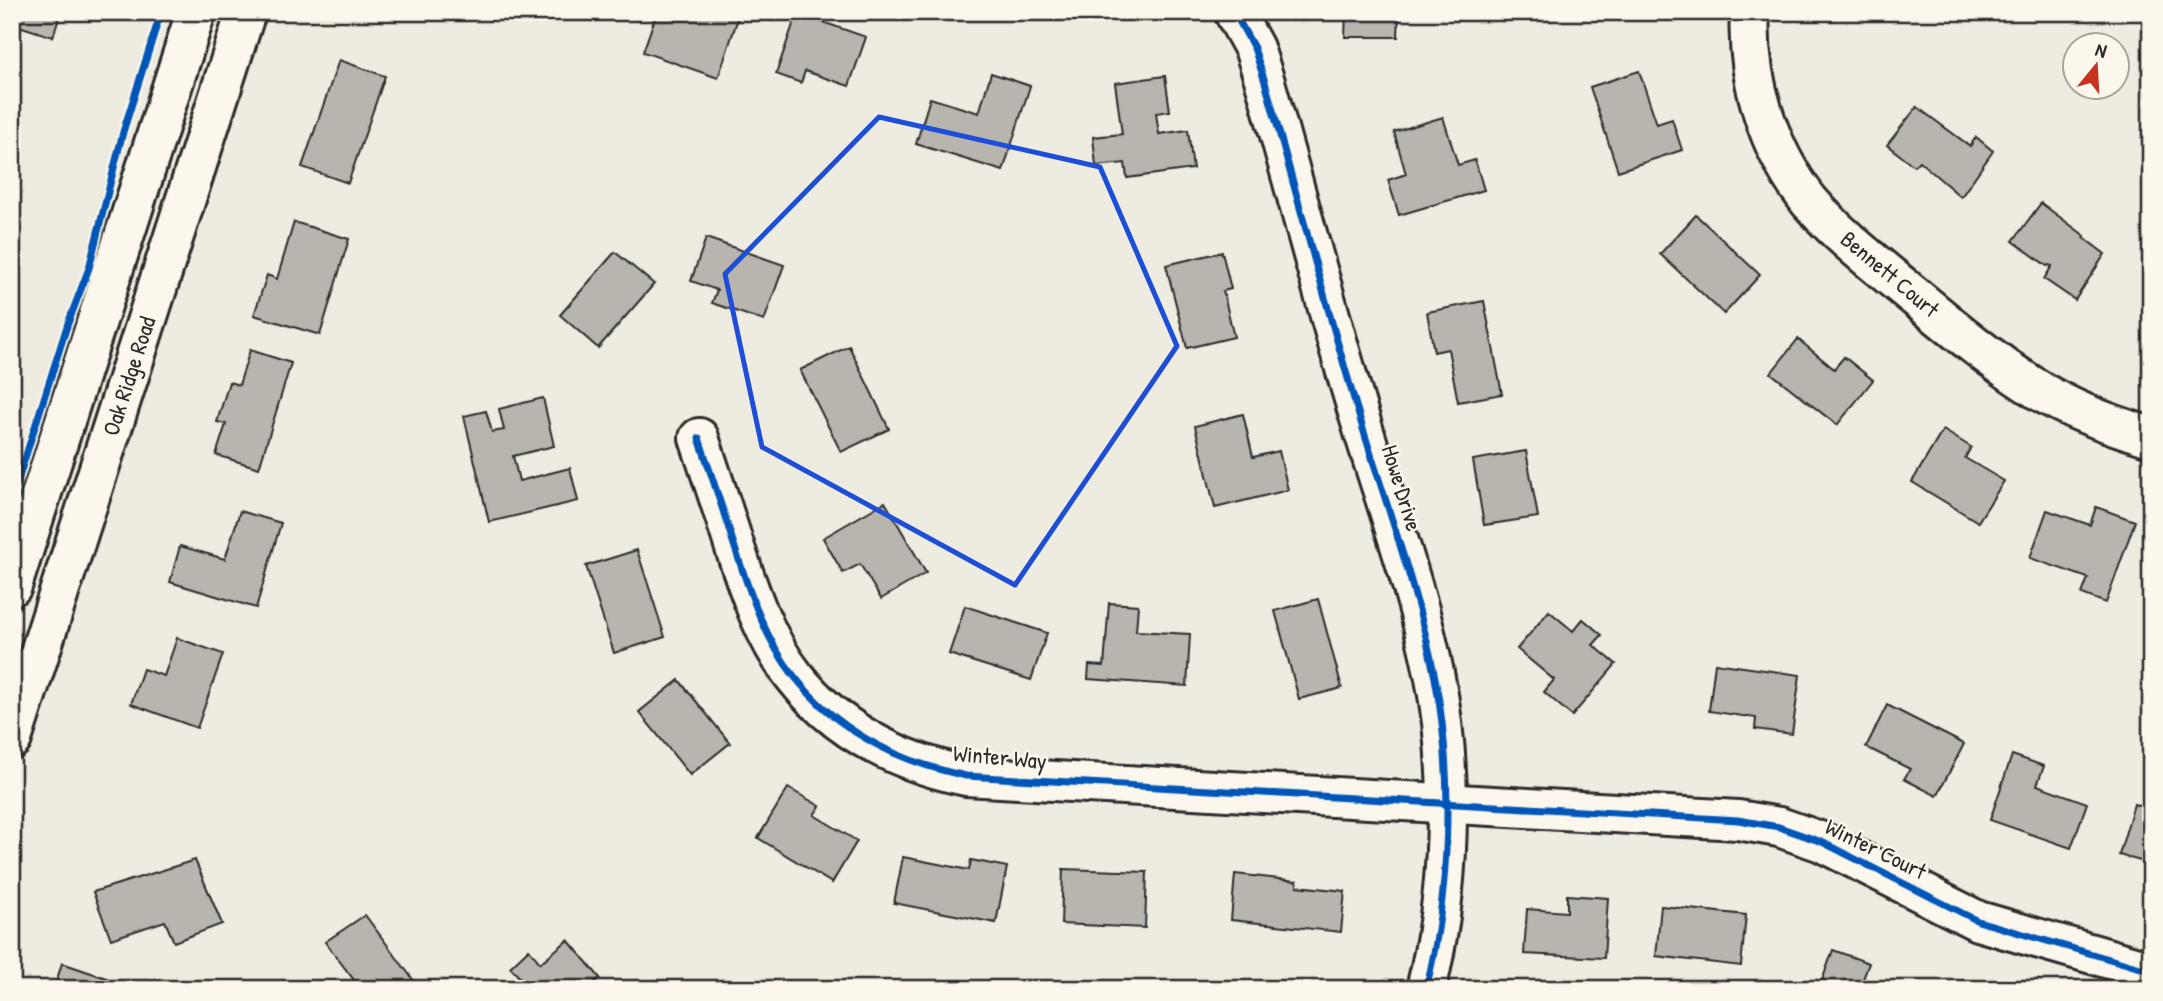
<svg xmlns="http://www.w3.org/2000/svg" width="2163" height="1001" font-family="'Patrick Hand',sans-serif">
<style>
.building{fill:#b8b5ae;stroke:#2b2b2b;stroke-width:2}
.lines{fill:none;stroke-linecap:round;stroke-linejoin:round}
.minor-casing{stroke:#2b2b2b;stroke-width:44}
.minor{stroke:#fbf7ec;stroke-width:38}
.cycleway-casing{stroke:#fbf7ec;stroke-width:11}
.cycleway{stroke:#0057b8;stroke-width:7}
.marked{fill:none;stroke:#1d4ed8;stroke-width:5;stroke-linejoin:round}
.labels{text-anchor:middle;stroke-width:5;stroke-linejoin:round;paint-order:stroke}
.street-label{font-size:23px;fill:#2b2b2b;stroke:#fbf7ec}
</style>
<rect width="100%" height="100%" fill="#eeebe0"/>
<filter id="ink" filterUnits="userSpaceOnUse"><feTurbulence type="fractalNoise" baseFrequency=".0143" numOctaves="2"/><feDisplacementMap in="SourceGraphic" scale="14" xChannelSelector="R" yChannelSelector="G"/><feConvolveMatrix kernelMatrix="1 2 1 2 8 2 1 2 1" color-interpolation-filters="sRGB"/></filter>
<g filter="url(#ink)">
<!-- building -->
<g class="building">
<polygon points="12,12 61,12 53,37 16,25 12,35"/>
<polygon points="657,12 690,12 701,16 702,12 740,12 718,78 643,52"/>
<polygon points="1346,12 1399,12 1398,37 1345,37"/>
<polygon points="797,13 866,37 849,86 805,71 801,83 776,74"/>
<polygon points="339,60 385,76 348,183 302,167"/>
<polygon points="1639,71 1657,124 1672,119 1682,150 1618,171 1590,87"/>
<polygon points="991,73 1030,86 1003,171 916,144 930,98 979,113"/>
<polygon points="1165,76 1170,111 1156,113 1159,134 1188,130 1193,169 1127,178 1125,163 1096,166 1093,137 1122,134 1115,83"/>
<polygon points="1917,107 1970,146 1976,137 1993,151 1961,197 1919,161 1914,166 1887,145"/>
<polygon points="1443,117 1458,165 1475,160 1484,190 1399,215 1388,180 1406,174 1394,132"/>
<polygon points="2041,203 2085,236 2084,238 2105,254 2075,300 2044,279 2052,266 2049,265 2047,266 2013,241"/>
<polygon points="1696,215 1760,275 1724,314 1660,254"/>
<polygon points="294,222 349,239 320,335 254,315 267,275 277,279"/>
<polygon points="706,238 784,265 764,321 712,303 717,290 691,281"/>
<polygon points="615,252 654,284 598,348 560,315"/>
<polygon points="1222,252 1231,289 1223,291 1234,337 1187,348 1166,265"/>
<polygon points="1484,301 1502,394 1458,402 1448,349 1434,352 1427,312"/>
<polygon points="1798,339 1834,369 1844,357 1873,380 1837,425 1771,373"/>
<polygon points="849,346 889,429 841,452 800,370"/>
<polygon points="250,350 291,363 259,468 216,455 226,424 217,422 229,382 239,385"/>
<polygon points="543,398 554,446 513,456 519,481 570,468 578,501 489,522 464,416 486,411 492,432 504,430 499,409"/>
<polygon points="1243,414 1253,457 1279,451 1288,490 1215,508 1195,426"/>
<polygon points="1943,430 1971,447 1965,458 2004,481 1978,522 1912,482"/>
<polygon points="1526,451 1538,517 1484,525 1473,460"/>
<polygon points="885,502 926,573 881,599 860,564 843,573 823,538"/>
<polygon points="2096,507 2135,521 2106,603 2082,594 2088,578 2030,558 2047,510 2090,525"/>
<polygon points="240,511 281,523 256,608 170,582 180,546 225,559"/>
<polygon points="637,550 665,637 614,653 586,566"/>
<polygon points="1318,599 1342,688 1299,699 1275,611"/>
<polygon points="1109,603 1138,605 1136,631 1190,634 1187,686 1088,679 1089,665 1104,666"/>
<polygon points="965,606 1047,633 1031,680 949,654"/>
<polygon points="1549,611 1573,631 1583,619 1602,635 1593,645 1616,664 1572,716 1544,692 1554,680 1517,649"/>
<polygon points="177,638 223,654 197,728 131,704 143,669 164,676"/>
<polygon points="1715,663 1800,675 1792,734 1755,729 1756,718 1709,711"/>
<polygon points="679,680 730,743 690,775 639,712"/>
<polygon points="1887,705 1964,744 1937,796 1904,779 1910,769 1866,747"/>
<polygon points="2012,755 2044,766 2037,785 2087,803 2071,848 1990,820"/>
<polygon points="788,788 820,806 814,815 857,841 832,883 758,838"/>
<polygon points="2134,804 2151,809 2151,864 2119,855"/>
<polygon points="903,857 969,870 971,860 1007,867 996,923 894,903"/>
<polygon points="195,860 222,924 174,942 165,921 111,939 93,892"/>
<polygon points="1063,869 1147,872 1145,928 1061,924"/>
<polygon points="1235,874 1297,881 1297,886 1345,891 1341,932 1231,920"/>
<polygon points="1567,895 1608,898 1604,958 1524,954 1527,909 1567,912"/>
<polygon points="1661,906 1746,915 1741,966 1656,956"/>
<polygon points="365,915 420,989 352,989 357,984 325,942"/>
<polygon points="568,940 600,978 587,989 509,989 520,978 510,967 529,949 540,963"/>
<polygon points="1833,950 1869,963 1862,982 1880,989 1819,989"/>
<polygon points="62,963 109,979 106,989 54,989"/>
</g>
<g class="lines">
<!-- minor casing -->
<g class="minor-casing">
<g id="minor">
<path d="M1234,12L1254,48L1265,82C1297,194 1326,307 1360,419C1386,505 1418,590 1435,678C1454,775 1450,894 1426,989"/>
<path d="M1750,12C1746,78 1768,149 1809,201C1838,235 1873,262 1907,290C1947,323 1986,356 2029,384C2066,409 2109,424 2151,437"/>
<path d="M699,438C711,474 723,510 734,545C749,590 764,638 794,676C837,731 899,762 966,776L1738,820L1779,827L1822,842L1978,921L2151,971"/>
<polyline points="12,586 196,12"/>
<polyline points="12,739 246,12"/>
</g>
</g>
<!-- minor -->
<use href="#minor" class="minor"/>
<!-- cycleway casing -->
<g class="cycleway-casing">
<g id="cycleway">
<path d="M1234,12L1254,48L1265,82C1297,194 1326,307 1360,419C1386,505 1418,590 1435,678C1454,775 1450,894 1426,989"/>
<path d="M699,438C711,474 723,510 734,545C749,590 764,638 794,676C837,731 899,762 966,776L1738,820L1779,827L1822,842L1978,921L2151,971"/>
<polyline points="12,499 67,326 89,268 123,132 161,12"/>
</g>
</g>
<!-- cycleway -->
<use href="#cycleway" class="cycleway"/>
</g>
</g>
<!-- marked area -->
<path class="marked" d="M879,117L1100,167L1177,346L1015,585L762,447L725,274Z"/>
<g class="labels">
<!-- street labels -->
<g class="street-label">
<text transform="translate(1890 274) rotate(40)" y="8">Bennett Court</text>
<text transform="translate(129 376) rotate(-72)" y="8">Oak Ridge Road</text>
<text transform="translate(1402 488) rotate(73)" y="8">Howe Drive</text>
<text transform="translate(1000 757) rotate(5)" y="8">Winter Way</text>
<text transform="translate(1876 849) rotate(26)" y="8">Winter Court</text>
</g>
</g>
<!-- margin -->
<rect width="2163" height="1001" fill="none" stroke="#fbf7ec" stroke-width="42"/>
<rect x="21" y="21" width="2121" height="959" fill="none" stroke="#2b2b2b" stroke-width="2.5" filter="url(#ink)"/>
<!-- north arrow -->
<g transform="translate(2096 66) rotate(18)"><circle r="33" fill="#fbf7ec" stroke="#a8a59f" stroke-width="2"/>
<path d="M0-5L12 26L0 18L-12 26Z" fill="#c8321e"/>
<text y="-10" font-size="19" font-weight="bold" text-anchor="middle" fill="#2b2b2b">N</text>
</g>
</svg>
